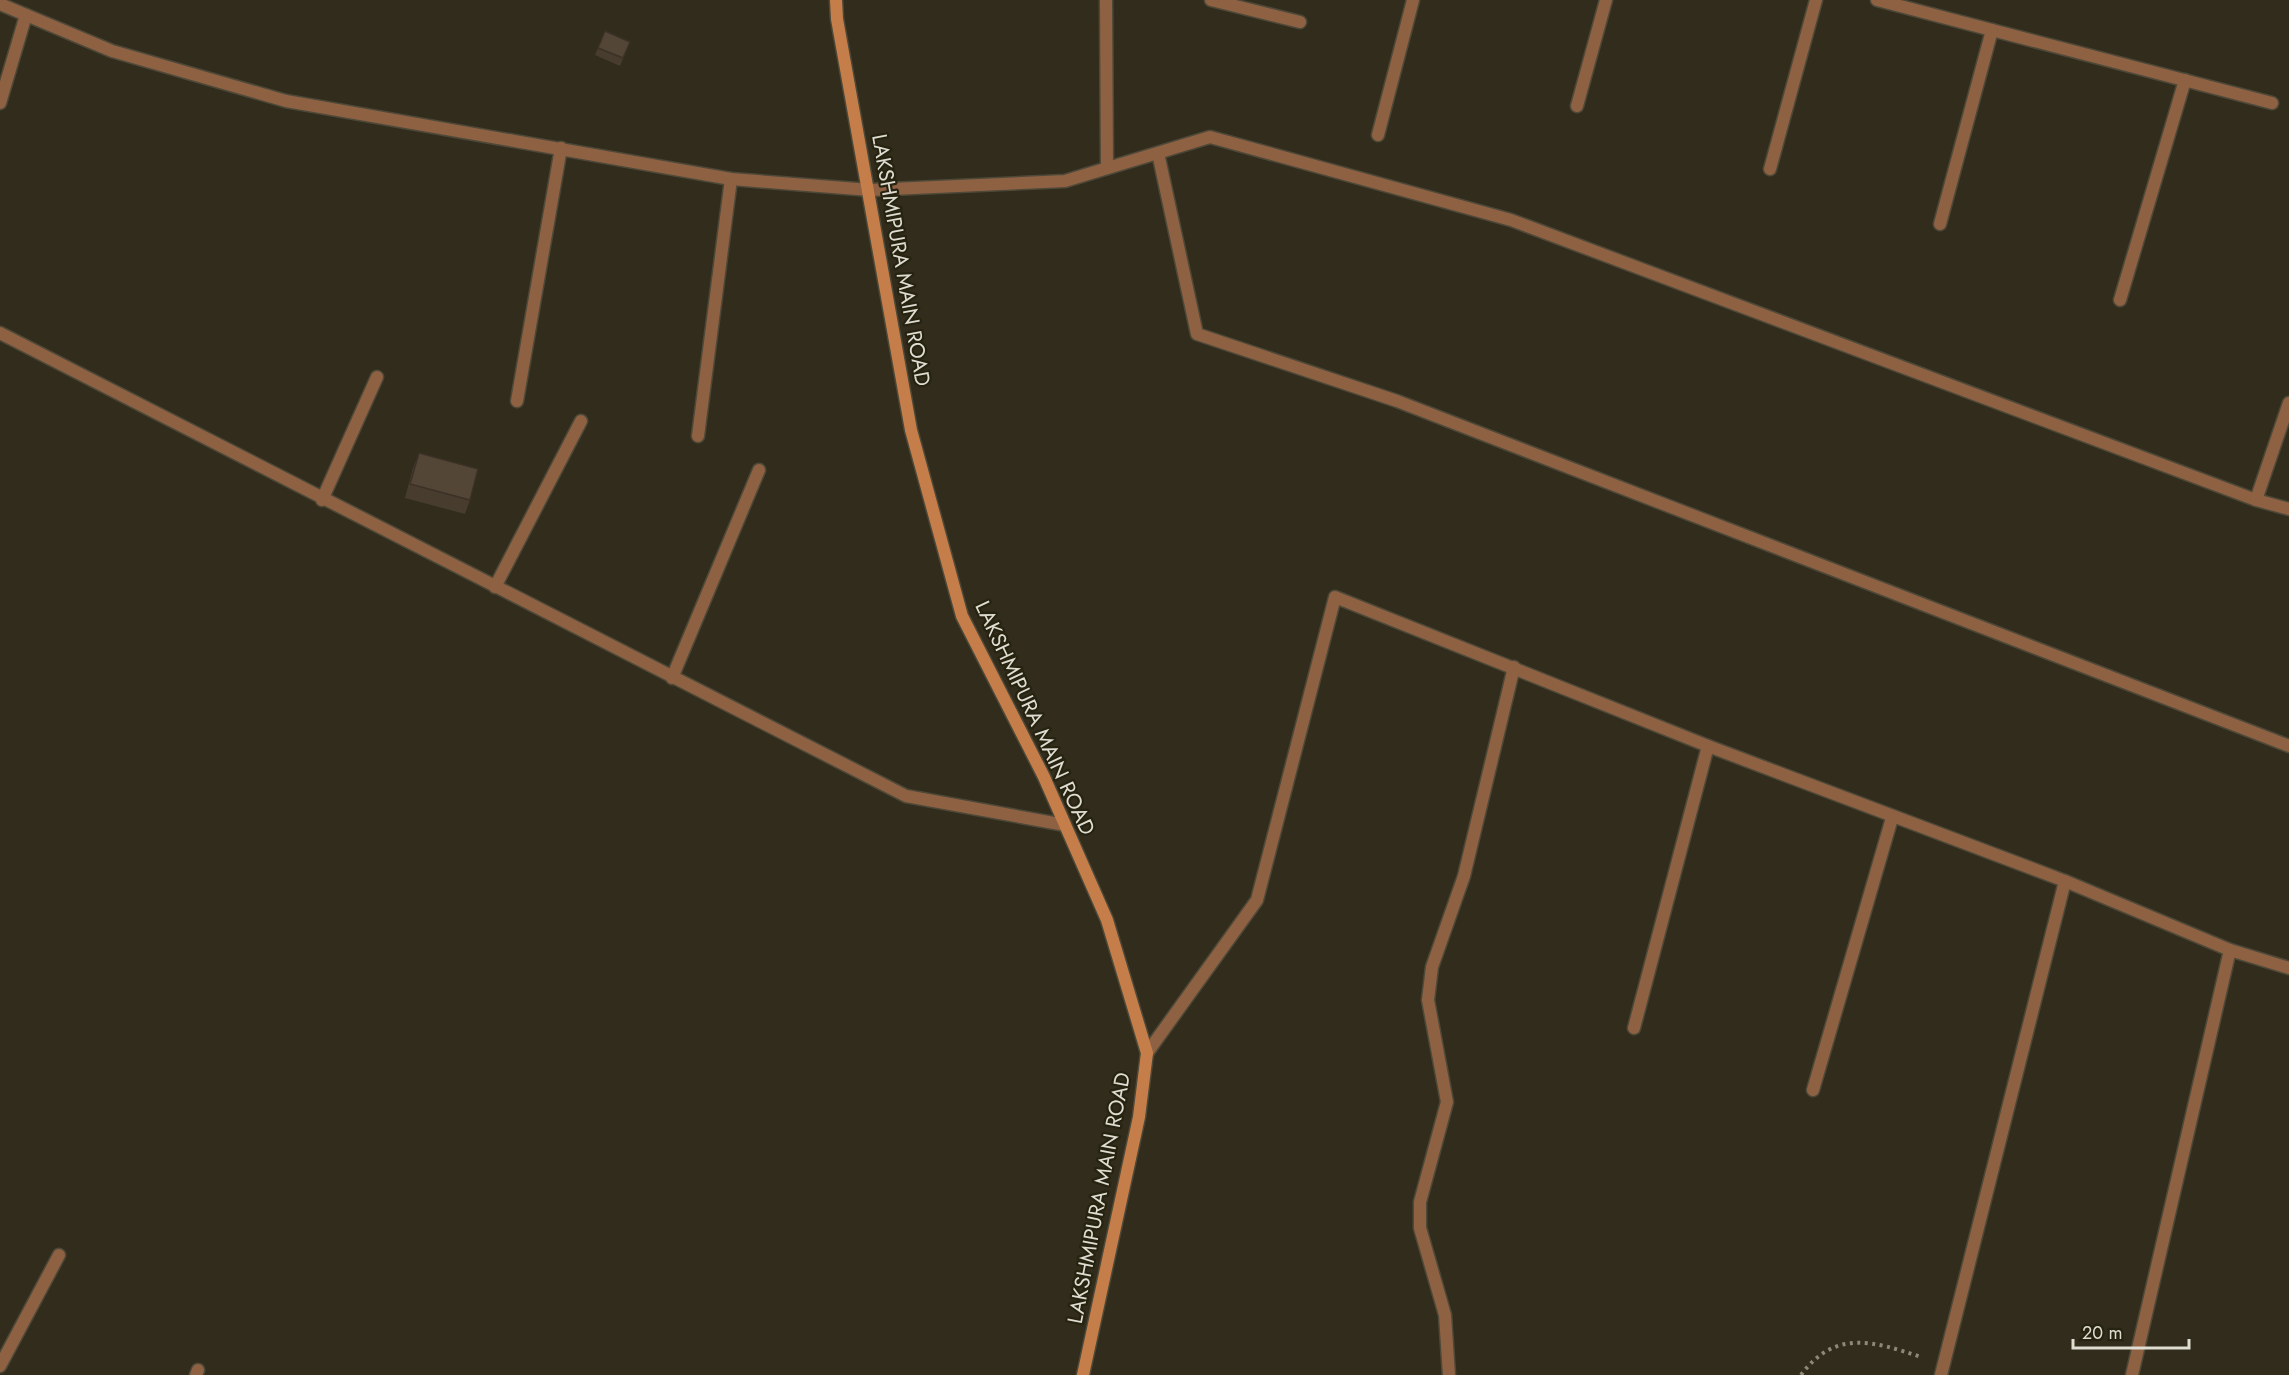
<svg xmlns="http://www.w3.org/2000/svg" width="2289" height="1375" font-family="Jost,sans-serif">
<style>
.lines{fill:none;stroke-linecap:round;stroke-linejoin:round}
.minor-casing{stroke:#4d4838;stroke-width:15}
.secondary-casing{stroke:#4d4838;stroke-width:15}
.path{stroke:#8c887a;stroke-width:4;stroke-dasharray:3 4.5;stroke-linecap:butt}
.minor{stroke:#8e6142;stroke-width:12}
.secondary{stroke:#c57e49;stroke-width:12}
.wall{fill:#483c2f}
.building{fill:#544637;stroke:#3b3126;stroke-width:1.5}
.labels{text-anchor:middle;stroke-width:4.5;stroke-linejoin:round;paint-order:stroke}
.street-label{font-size:21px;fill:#dfddd1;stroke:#272311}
</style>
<rect width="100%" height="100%" fill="#312c1b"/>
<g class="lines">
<!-- minor casing -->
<g class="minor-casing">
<g id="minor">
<polyline points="1106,0 1107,168"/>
<polyline points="1211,0 1300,22"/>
<polyline points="1877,0 2272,103"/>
<polyline points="0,4 112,51 286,101 731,179 870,190 1065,181 1210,137 1511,220 2256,500 2289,509"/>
<polyline points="0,103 26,15"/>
<polyline points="1577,106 1606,0"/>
<polyline points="1378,135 1413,0"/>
<polyline points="1158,153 1197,334 1397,401 2289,746"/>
<polyline points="1770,169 1816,0"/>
<polyline points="1940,224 1992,30"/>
<polyline points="2120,300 2185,80"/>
<polyline points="0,333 906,796 1065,825"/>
<polyline points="517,401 561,148"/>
<polyline points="698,436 731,179"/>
<polyline points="322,500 377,377"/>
<polyline points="2256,500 2289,403"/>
<polyline points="495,587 581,421"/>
<polyline points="672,678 759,470"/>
<polyline points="1634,1028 1708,746"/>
<polyline points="1147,1053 1257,900 1335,597 1708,746 2065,881 2230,950 2289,968"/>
<polyline points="1813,1090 1892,818"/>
<polyline points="0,1366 59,1255"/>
<polyline points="196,1375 198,1370"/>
<polyline points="1449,1375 1445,1315 1420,1228 1420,1202 1447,1102 1428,1000 1432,967 1464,876 1514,667"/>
<polyline points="1941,1375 2065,881"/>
<polyline points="2132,1375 2230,950"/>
</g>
</g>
<!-- secondary casing -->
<g class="secondary-casing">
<polyline id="secondary" points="836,0 837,19 911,430 962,616 1044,777 1107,920 1147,1053 1139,1117 1083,1375"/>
</g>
<!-- path -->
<path class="path" d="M1801,1375C1835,1329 1873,1341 1921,1357"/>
<!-- minor -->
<use href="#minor" class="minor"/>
<!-- secondary -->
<use href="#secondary" class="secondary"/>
</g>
<!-- wall -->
<g class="wall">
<polygon points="605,31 630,42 620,66 595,55"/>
<polygon points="419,453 470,500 465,514 405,498 413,468"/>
</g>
<!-- building -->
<g class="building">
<polygon points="605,31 630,42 623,58 598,48"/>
<polygon points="419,453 478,469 470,500 410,484"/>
</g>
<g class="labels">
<!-- street labels -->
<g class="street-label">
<text transform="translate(901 260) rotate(80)" y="7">LAKSHMIPURA MAIN ROAD</text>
<text transform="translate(1035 718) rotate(65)" y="7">LAKSHMIPURA MAIN ROAD</text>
<text transform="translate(1099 1198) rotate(-79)" y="7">LAKSHMIPURA MAIN ROAD</text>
</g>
</g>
<!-- scale -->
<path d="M2073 1339v9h116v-9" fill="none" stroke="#dfddd1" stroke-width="3"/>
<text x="2082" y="1339" font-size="18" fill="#dfddd1" stroke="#272311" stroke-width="4.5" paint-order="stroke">20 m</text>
</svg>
